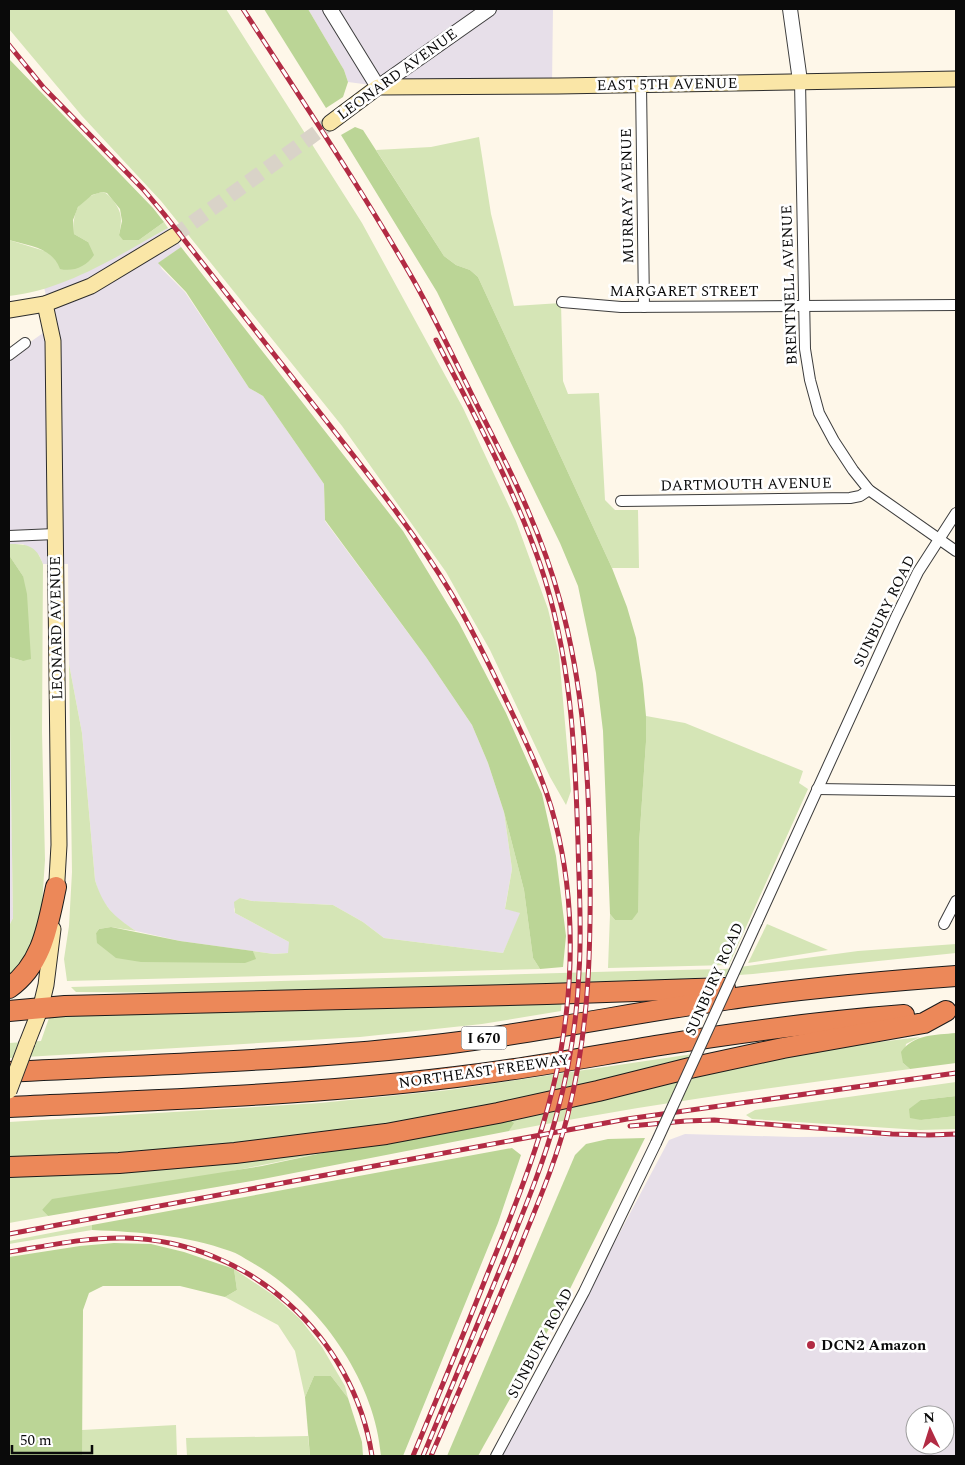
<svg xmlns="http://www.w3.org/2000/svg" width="965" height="1465" font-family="Spectral,serif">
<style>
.industrial{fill:#e7dfe9;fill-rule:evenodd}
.green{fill:#d5e5b6}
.forest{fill:#bbd596}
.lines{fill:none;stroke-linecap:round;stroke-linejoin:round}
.secondary-tunnel{stroke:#d9d3c8;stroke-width:15;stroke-dasharray:15 8;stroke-linecap:butt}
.minor-casing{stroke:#3d3d3d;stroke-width:12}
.tertiary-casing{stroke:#3d3d3d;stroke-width:16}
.secondary-casing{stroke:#2c2c2c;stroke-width:17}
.motorway-casing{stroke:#1b1b1b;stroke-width:22}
.minor{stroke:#fff;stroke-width:10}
.tertiary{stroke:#fff;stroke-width:14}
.secondary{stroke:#fae6a7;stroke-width:15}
.motorway{stroke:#ec8859;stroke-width:20}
.rail-casing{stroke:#b22b44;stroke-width:5}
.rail{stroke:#fff;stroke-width:3;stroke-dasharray:9;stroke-linecap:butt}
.minor-bridge-casing{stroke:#3d3d3d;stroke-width:12;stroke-linecap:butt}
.secondary-bridge-casing{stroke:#2c2c2c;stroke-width:17;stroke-linecap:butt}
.minor-bridge{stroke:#fff;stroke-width:10}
.secondary-bridge{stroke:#fae6a7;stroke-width:15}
.poi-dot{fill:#b22b44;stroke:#fff;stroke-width:2}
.labels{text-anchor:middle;stroke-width:5;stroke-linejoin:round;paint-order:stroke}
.shield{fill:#fff;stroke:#545454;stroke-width:1}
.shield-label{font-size:14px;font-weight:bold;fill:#0a0a0a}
.street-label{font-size:15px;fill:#0a0a0a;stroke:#fff}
.poi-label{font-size:15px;font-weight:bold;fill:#0a0a0a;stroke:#fff;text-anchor:start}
</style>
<rect width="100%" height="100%" fill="#fef7e9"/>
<!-- industrial -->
<g class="industrial">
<polygon points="308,9 553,9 552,84 386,87 348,82 344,70"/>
<polygon points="168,228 181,247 159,263 162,269 185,292 249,388 263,396 324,484 325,521 426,657 472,725 488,763 504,812 512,869 505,908 521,913 503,953 384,938 363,922 333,905 252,901 240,898 234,909 235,913 289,942 289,953 274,954 180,941 136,931 117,919 100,897 95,880 82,733 69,664 68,564 43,564 39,555 23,544 9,544 9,357 53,326 44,287 68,280 107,261"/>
<polygon points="9,625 13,918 9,926"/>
<path d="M685,1134L795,1137L956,1136V1456H501L669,1140ZM915,1415H945V1445H915Z"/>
</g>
<!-- green -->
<g class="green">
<polygon points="9,9 226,9 362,223 463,408 516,521 548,609 559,655 571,791 566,805 550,777 490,650 446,572 342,426 161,201 82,116 9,29"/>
<polygon points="479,137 491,214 514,306 561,303 563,381 568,394 599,393 605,500 615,510 638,510 639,568 612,568 478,277 470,270 456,265 444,256 376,150 431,147"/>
<path d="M102,192C107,193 108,195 112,199C123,213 122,219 119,235L139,240L164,222L168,228C119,255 66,290 9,296V240L48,252L57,261L88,242L74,234C72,211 79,198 102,192Z"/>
<path d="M9,544C27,544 36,545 43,564L42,732L45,860L41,920L29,957L9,975V926L13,918L9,657L23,661V576L9,555Z"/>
<path d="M69,664L82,733L95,880C103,906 113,916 136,931L111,927L99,929L96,933L98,943L255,959L253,951L274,954L288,953L289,942L235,913L234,902L240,898L252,901L333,905L363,922L384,938L503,953L520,913L505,909L512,869L504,812L524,890L533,958L540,969L67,981L64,959L69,926L72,872Z"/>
<polygon points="646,716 685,723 803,771 799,783 808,789 729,965 608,968 610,914 615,920 639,844 646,742"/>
<polygon points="767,924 828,950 748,963"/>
<polygon points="956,944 956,953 753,974 622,983 202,993 76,992 71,987 630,971 725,969 858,951"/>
<polygon points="562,997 561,1011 482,1024 360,1037 9,1058 9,1043 41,1041 49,1018 54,1013"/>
<path d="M920,1037L906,1044L903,1063L910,1069C776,1087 642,1105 509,1131L513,1123L507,1118L676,1079L839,1047Z"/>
<polygon points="693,1054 694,1060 574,1089 344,1133 133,1154 9,1160 9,1122 320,1103 449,1090"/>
<polygon points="956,1082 956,1096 921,1100 920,1120 956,1116 956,1129 920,1130 752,1119 746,1115 755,1110"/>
<polygon points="341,1149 42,1210 48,1216 9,1223 9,1174"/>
<polygon points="92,1225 92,1230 9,1244 9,1241"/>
<polygon points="234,1269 273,1295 300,1319 322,1347 345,1386 348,1398 331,1376 314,1376 305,1397 295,1351 278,1325 225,1297 237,1290"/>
<polygon points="176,1425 177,1456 82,1456 82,1430"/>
<polygon points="308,1436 310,1456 187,1456 186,1438"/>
</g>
<!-- forest -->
<g class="forest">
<polygon points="264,9 308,9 344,70 348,82 343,97 326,108"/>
<path d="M9,59L153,208L164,222L139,240H123L119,235L122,221L120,209L107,193L102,192L92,195L78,207L73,220L74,234L88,242L94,255C86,267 73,272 60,269C52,247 29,246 9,240Z"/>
<polygon points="355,127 363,130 444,256 456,265 470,270 478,277 612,568 627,607 636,638 643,684 646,716 646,742 639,844 638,912 632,920 615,920 610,914 603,731 596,673 578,586 560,543 437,292 341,135"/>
<polygon points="181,247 403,531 459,623 506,713 542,794 556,856 566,936 563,967 540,969 533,958 524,890 504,812 488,763 472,725 426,657 325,520 324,484 263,396 249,388 186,292 158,263"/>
<polygon points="9,555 23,576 27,594 31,659 23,661 9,657"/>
<polygon points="111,927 180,941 253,951 256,959 245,963 141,962 116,958 97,943 96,933 99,929"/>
<path d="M956,1033V1063L910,1069L903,1063L901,1052C914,1034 935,1035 956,1033Z"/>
<polygon points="956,1096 956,1116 921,1120 910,1118 909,1109 921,1100"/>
<polygon points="507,1118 514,1123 509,1131 263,1179 48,1216 42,1210 52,1199 262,1166 341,1149"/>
<polygon points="645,1138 560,1309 478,1456 447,1456 575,1155 586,1144 608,1139"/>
<path d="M512,1148L521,1155L498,1223L403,1456H381C375,1379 317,1299 251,1262C244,1258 237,1253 230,1251C185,1235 140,1232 92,1230V1225Z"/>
<polygon points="114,1243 151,1244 184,1252 234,1269 237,1290 225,1297 180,1286 103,1286 89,1293 83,1310 82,1456 9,1456 9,1257 80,1246"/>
<polygon points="314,1376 331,1376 348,1398 362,1442 363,1456 310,1456 305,1397"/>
</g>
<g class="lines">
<!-- secondary-tunnel -->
<polyline class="secondary-tunnel" points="174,236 330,123"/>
<!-- minor casing -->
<g class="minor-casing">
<g id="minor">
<polyline points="800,81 805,349 810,380 819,413 834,441 853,470 869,490 956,551"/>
<polyline points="641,84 644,307"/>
<polyline points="562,302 621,307 956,305"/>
<polyline points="9,355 25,343"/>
<polyline points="621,501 850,498 860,496 869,490"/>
<polyline points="9,536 55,534"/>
<polyline points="817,789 956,791"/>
<polyline points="757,922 896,617 918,572 956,513"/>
<polyline points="944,924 956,901"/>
<polyline points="496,1456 584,1292 656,1143"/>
</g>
</g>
<!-- tertiary casing -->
<g class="tertiary-casing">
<g id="tertiary">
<polyline points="330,9 378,87 489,9"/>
<polyline points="790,9 800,81"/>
</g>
</g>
<!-- secondary casing -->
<g class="secondary-casing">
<g id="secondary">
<polyline points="330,123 378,87 558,86 956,79"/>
<polyline points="45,304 53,341 59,845 56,897"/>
<polyline points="9,310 45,304 91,286 174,236"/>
<polyline points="27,1043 40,1010 46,985 53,929"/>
</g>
</g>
<!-- motorway casing -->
<g class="motorway-casing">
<g id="motorway">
<path d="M9,988C43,964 48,924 56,887"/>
<polyline points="9,1011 65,1006 547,994 725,988"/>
<path d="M9,1072C154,1064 299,1061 444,1044C547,1031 648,1010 751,996C819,987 888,981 956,976"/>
<path d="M9,1107C158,1100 308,1095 456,1077C525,1069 593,1056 661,1045C742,1032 823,1021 904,1015"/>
<polyline points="9,1167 119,1163 235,1153 386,1134 498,1113 598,1091 690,1068 783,1048 924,1023 946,1011"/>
</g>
</g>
<!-- minor -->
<use href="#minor" class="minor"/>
<!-- tertiary -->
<use href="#tertiary" class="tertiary"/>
<!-- secondary -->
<use href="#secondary" class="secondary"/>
<!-- motorway -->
<use href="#motorway" class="motorway"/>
<!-- rail casing -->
<g class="rail-casing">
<g id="rail">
<path d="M243,9C301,99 361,188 414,281C437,322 457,365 478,407C510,470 542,533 560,601C584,687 589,777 590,865C591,952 589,1029 568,1114C557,1158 540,1198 523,1240C494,1312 462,1384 431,1456"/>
<path d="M9,45L44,88L143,189L164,214C219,284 273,353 328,423C371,478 415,533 451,593C471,627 488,662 505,698C524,738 544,778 555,821C574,895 574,975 561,1050C547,1128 517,1202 487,1275C463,1336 438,1396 413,1456"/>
<polyline points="630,1126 686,1121 714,1120 892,1134 929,1135 956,1134"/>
<polyline points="9,1234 627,1119 956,1073"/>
<path d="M9,1252C47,1246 86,1237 126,1238C248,1241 354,1336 372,1456"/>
<path d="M423,1456C451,1389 479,1322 506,1255C524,1210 543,1165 556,1117C569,1070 577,1020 579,972C582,929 579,886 578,842C575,746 571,656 540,564C513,486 473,413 436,340"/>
</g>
</g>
<!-- rail -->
<use href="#rail" class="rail"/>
<!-- minor-bridge casing -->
<g class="minor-bridge-casing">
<polyline id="minor-bridge" points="656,1143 757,922"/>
</g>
<!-- secondary-bridge casing -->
<g class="secondary-bridge-casing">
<polyline id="secondary-bridge" points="9,1091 27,1043"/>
</g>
<!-- minor-bridge -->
<use href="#minor-bridge" class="minor-bridge"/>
<!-- secondary-bridge -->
<use href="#secondary-bridge" class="secondary-bridge"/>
</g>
<!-- markers -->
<circle class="poi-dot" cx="811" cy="1345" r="5"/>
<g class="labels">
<!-- shield labels -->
<rect class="shield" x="461.5" y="1026.5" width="45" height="23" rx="4"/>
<g class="shield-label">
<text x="484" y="1043">I 670</text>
</g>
<!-- street labels -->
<g class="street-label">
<text transform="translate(397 74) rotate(-36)" y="5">LEONARD AVENUE</text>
<text transform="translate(667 84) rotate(-1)" y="5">EAST 5TH AVENUE</text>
<text transform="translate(627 196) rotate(-91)" y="5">MURRAY AVENUE</text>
<text transform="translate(789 285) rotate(-92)" y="5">BRENTNELL AVENUE</text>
<text x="684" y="296">MARGARET STREET</text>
<text transform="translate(746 484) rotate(-1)" y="5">DARTMOUTH AVENUE</text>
<text transform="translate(884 611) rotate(-64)" y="5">SUNBURY ROAD</text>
<text transform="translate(56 628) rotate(-91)" y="5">LEONARD AVENUE</text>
<text transform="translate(714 979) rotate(-66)" y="5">SUNBURY ROAD</text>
<text transform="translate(484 1071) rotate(-8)" y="5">NORTHEAST FREEWAY</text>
<text transform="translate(540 1343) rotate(-62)" y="5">SUNBURY ROAD</text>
</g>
<!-- poi labels -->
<g class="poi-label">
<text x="821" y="1350">DCN2 Amazon</text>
</g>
</g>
<!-- border -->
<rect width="965" height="1465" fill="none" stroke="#0a0a0a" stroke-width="20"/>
<!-- north arrow -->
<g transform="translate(930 1430) rotate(356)"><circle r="24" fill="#ffffff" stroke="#9d9d9d"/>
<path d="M0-4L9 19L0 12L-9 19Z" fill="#b22b44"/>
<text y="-8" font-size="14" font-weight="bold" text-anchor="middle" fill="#0a0a0a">N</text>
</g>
<!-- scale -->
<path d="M12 1445v8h80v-8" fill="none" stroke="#0a0a0a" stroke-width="2.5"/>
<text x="20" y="1445" font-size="15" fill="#0a0a0a" stroke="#ffffff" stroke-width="4" paint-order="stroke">50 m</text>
</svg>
